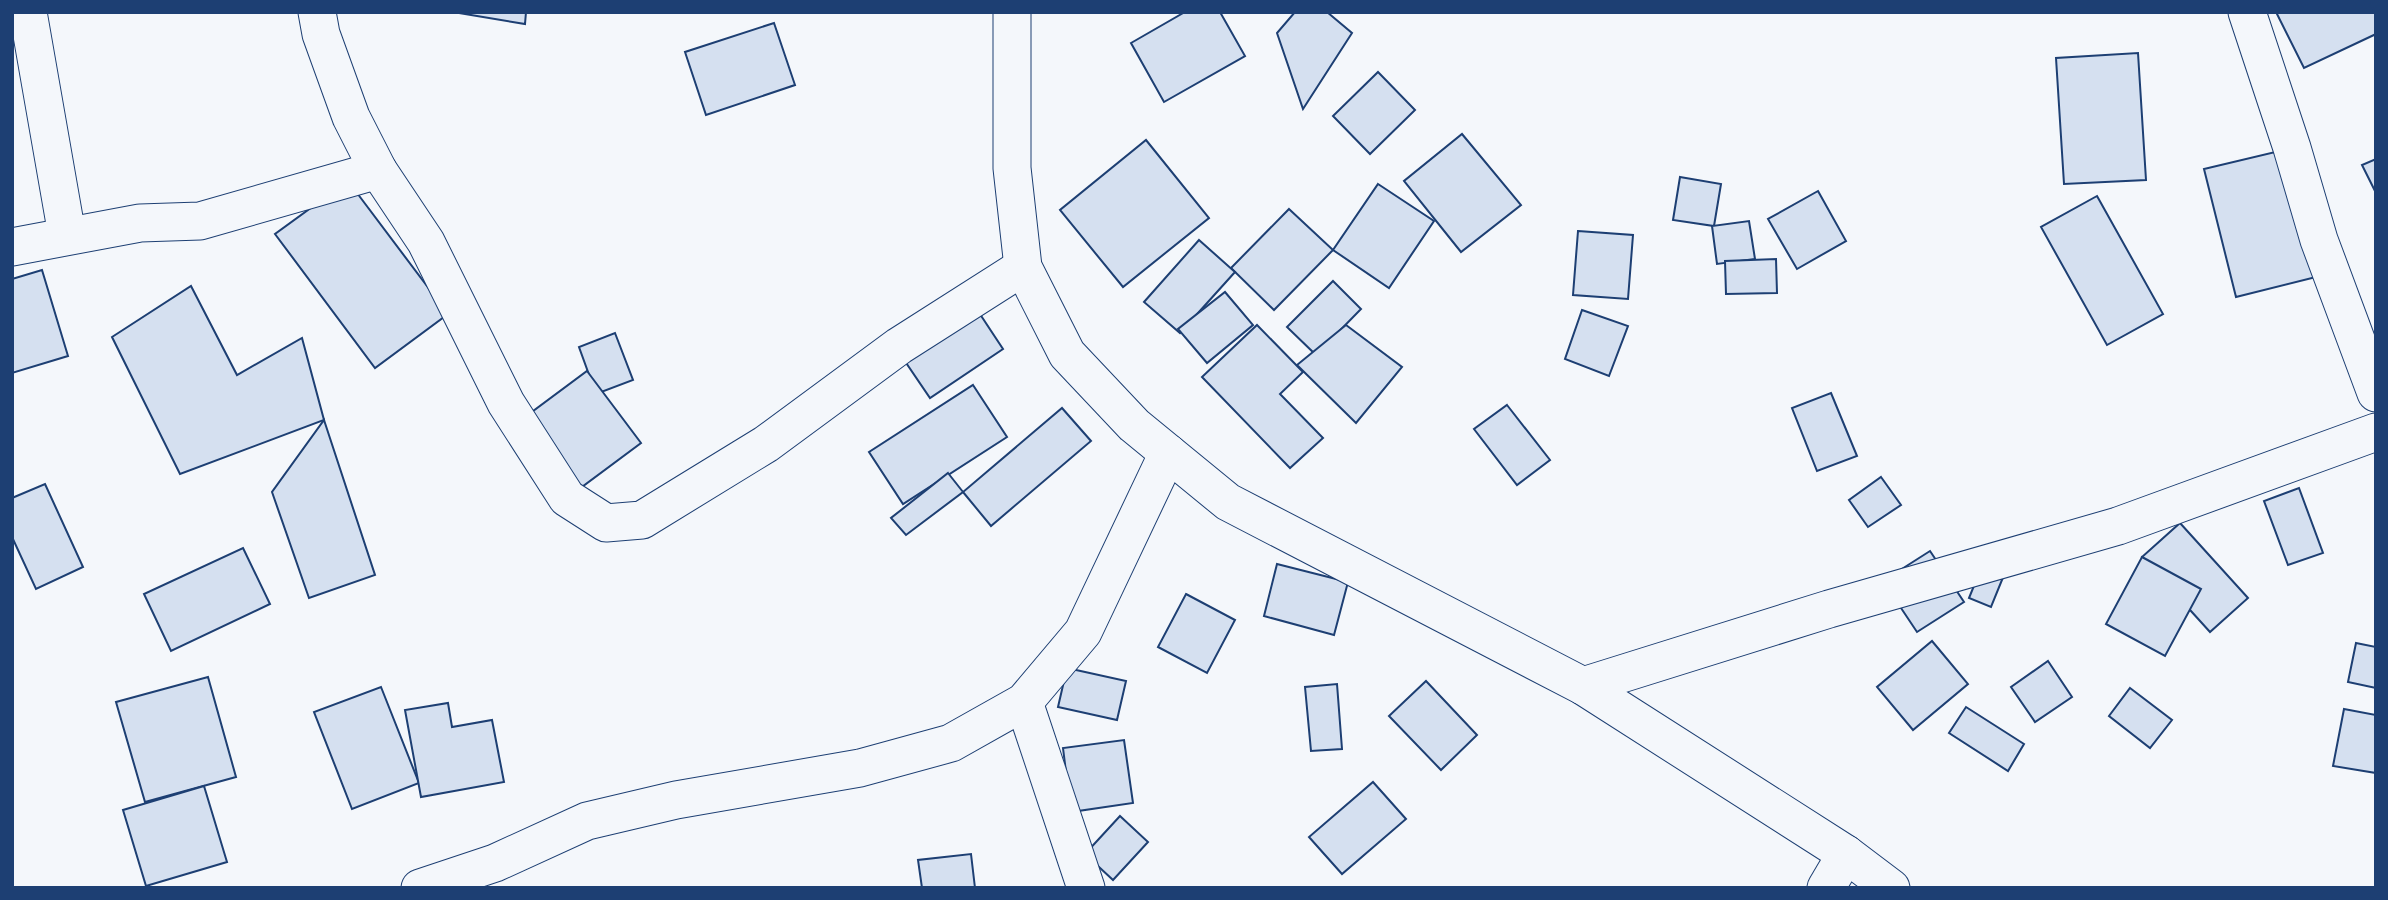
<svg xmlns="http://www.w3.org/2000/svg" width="2388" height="900" font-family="Lato,sans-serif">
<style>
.building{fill:#d5e0f0;stroke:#1d3f73;stroke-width:2}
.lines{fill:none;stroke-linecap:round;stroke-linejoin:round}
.minor-casing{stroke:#1d3f73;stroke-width:39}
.minor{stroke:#f4f7fb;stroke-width:37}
</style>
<rect width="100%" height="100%" fill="#f4f7fb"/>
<!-- building -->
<g class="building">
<polygon points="453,12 526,12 525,24"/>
<polygon points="1185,12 1220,12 1245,56 1164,102 1131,43"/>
<polygon points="1295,12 1327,12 1352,33 1303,109 1277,33"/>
<polygon points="2276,12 2376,12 2376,34 2304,68"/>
<polygon points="774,23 795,85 706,115 685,52"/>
<polygon points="2138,53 2146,180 2064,184 2056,58"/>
<polygon points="1378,72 1415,110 1370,154 1333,116"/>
<polygon points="1462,134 1521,205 1461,252 1404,181"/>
<polygon points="1146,140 1209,218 1123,287 1060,210"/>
<polygon points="2292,148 2324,275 2236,297 2204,169"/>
<polygon points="2376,159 2376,193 2362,165"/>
<polygon points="1680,177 1721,184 1714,226 1673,220"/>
<polygon points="348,181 448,314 375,368 275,234"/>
<polygon points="1378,184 1434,221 1389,288 1333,250"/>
<polygon points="1818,191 1846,241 1797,269 1768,219"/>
<polygon points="2097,196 2163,314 2107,345 2041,227"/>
<polygon points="1289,209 1333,250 1274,310 1231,268"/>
<polygon points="1749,221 1755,259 1717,264 1712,226"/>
<polygon points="1578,231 1633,235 1628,299 1573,295"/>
<polygon points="1199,240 1235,272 1180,333 1144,302"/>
<polygon points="1776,259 1777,293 1726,294 1725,261"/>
<polygon points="42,270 68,356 12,373 12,279"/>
<polygon points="1333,281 1361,309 1316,355 1287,327"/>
<polygon points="191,286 237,375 302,338 324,420 180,474 112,337"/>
<polygon points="1225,292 1253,325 1207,363 1178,329"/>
<polygon points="970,299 1003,349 930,398 896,348"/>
<polygon points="1582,310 1628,326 1609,376 1565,359"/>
<polygon points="1257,325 1303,372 1280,394 1323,438 1290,468 1202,377"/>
<polygon points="1346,325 1402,367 1356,423 1297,365"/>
<polygon points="615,333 633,380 596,394 579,347"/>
<polygon points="587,371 641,443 567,498 513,426"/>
<polygon points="973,385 1007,437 903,504 869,452"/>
<polygon points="1831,393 1857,456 1817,471 1792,408"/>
<polygon points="1507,405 1550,460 1517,485 1474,429"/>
<polygon points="1062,408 1091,441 991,526 963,492"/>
<polygon points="324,420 375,575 309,598 272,492"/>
<polygon points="948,473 963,492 906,535 891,518"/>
<polygon points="1881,477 1901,505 1868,527 1849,500"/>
<polygon points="45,484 83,567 36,589 12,537 12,498"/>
<polygon points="2299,488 2323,553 2288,565 2264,501"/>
<polygon points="2180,523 2248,598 2210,632 2142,557"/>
<polygon points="243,548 270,604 171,651 144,594"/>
<polygon points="1930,551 1964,602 1917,632 1883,581"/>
<polygon points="2142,557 2201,589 2165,656 2106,624"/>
<polygon points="1277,564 1348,582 1334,635 1264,616"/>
<polygon points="1982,566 2004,575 1991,607 1969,598"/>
<polygon points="1186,594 1235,620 1207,673 1158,647"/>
<polygon points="1932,641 1968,684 1913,730 1877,687"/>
<polygon points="2356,643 2376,647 2376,688 2348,682"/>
<polygon points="2048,661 2072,697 2035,722 2011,687"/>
<polygon points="1067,668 1126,681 1117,720 1058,707"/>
<polygon points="208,677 236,777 145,802 116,702"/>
<polygon points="1426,681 1477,735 1441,770 1389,716"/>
<polygon points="1337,684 1342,749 1311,751 1305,687"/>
<polygon points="381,687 419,783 352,809 314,712"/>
<polygon points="2130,688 2172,720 2150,748 2109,716"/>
<polygon points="448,703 452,727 492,720 504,782 421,797 405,710"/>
<polygon points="1966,707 2024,744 2008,771 1949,733"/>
<polygon points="2344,709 2376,715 2376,773 2333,766"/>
<polygon points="1124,740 1133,803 1071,812 1063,748"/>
<polygon points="1373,782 1406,819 1342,874 1309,837"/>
<polygon points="204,786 227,862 146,886 123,810"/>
<polygon points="1120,816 1148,842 1113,880 1085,854"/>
<polygon points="971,854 975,888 922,888 918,860"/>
</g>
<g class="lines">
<!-- minor casing -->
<g class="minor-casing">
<g id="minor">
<polyline points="28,12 67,235"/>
<polyline points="317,12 321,34 351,117 378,170 426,242 506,403 567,498 606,523 642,520 766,444 899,346 1023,267"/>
<polyline points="1012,12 1012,168 1023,267 1067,354 1134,425 1228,502 1583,686 1846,854 1891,888"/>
<polyline points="2247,12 2292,148 2319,240 2376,393"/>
<polyline points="12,247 140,223 200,221 378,170"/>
<polyline points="1583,686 1829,609 2118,526 2376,432"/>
<polyline points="1024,702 1086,888"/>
<polyline points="420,888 495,863 587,821 676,800 860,768 951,743 1024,702 1083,632 1168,453"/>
<polyline points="1826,888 1846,854"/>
</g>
</g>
<!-- minor -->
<use href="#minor" class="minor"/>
</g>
<!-- border -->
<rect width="2388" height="900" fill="none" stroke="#1d3f73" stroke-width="28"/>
</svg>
